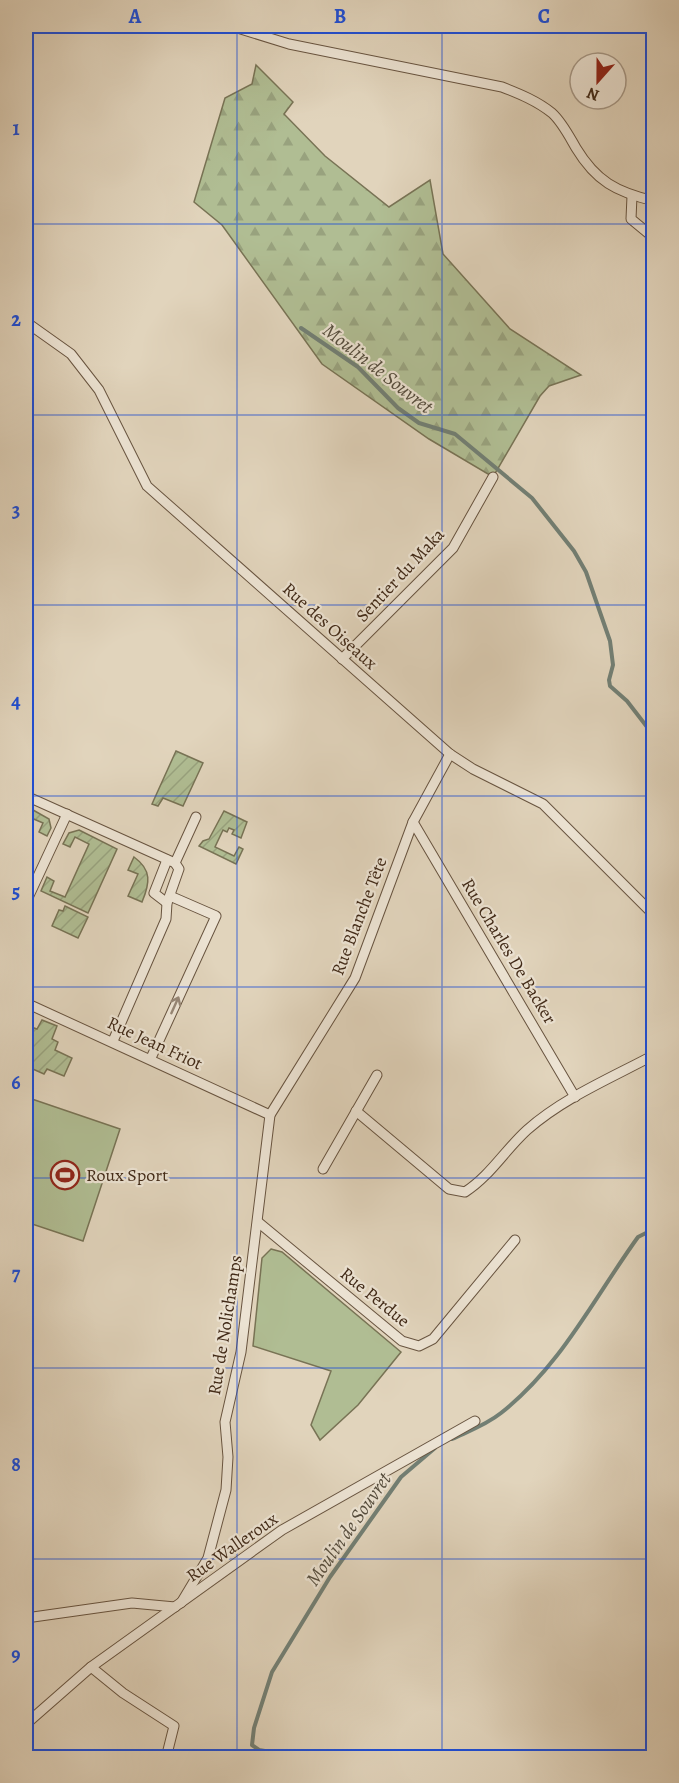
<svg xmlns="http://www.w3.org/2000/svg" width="679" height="1783" font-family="Alegreya,serif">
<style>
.grass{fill:#b0bd93;stroke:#787355;stroke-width:1.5}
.forest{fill:url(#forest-firs);stroke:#787355;stroke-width:1.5}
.garden{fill:url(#garden-furrows);stroke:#787355;stroke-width:1.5}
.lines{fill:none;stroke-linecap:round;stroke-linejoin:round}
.stream{stroke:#727f74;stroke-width:4}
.street-casing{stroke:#685440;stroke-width:11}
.street{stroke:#ece3d3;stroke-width:9}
.oneway{stroke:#968675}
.grid{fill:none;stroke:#1d4ed8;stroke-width:1.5;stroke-opacity:0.55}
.labels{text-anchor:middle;stroke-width:4.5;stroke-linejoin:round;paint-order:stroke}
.street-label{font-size:18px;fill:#402917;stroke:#ece3d3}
.poi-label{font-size:18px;fill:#402917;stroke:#ece3d3;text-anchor:start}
.water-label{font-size:20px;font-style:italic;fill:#554d3e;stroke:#ece3d3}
.neatline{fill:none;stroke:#1d4ed8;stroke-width:2}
.grid-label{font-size:20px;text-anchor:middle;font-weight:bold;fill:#1d4ed8}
</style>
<defs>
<pattern id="forest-firs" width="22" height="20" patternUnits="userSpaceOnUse" patternTransform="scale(1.5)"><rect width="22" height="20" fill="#b0bd93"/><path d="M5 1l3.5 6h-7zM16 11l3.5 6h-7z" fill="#98a27e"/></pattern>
<pattern id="garden-furrows" width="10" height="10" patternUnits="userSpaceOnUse" patternTransform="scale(1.5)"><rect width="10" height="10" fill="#b0bd93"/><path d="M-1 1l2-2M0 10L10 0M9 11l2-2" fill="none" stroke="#98a27e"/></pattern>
</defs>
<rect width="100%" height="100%" fill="#e1d4bc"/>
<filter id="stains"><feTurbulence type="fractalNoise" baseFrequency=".00333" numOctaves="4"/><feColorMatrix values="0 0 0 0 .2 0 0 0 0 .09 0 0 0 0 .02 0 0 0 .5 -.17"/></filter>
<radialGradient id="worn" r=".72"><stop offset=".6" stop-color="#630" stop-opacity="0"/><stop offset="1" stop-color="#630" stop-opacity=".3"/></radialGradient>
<!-- grass -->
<g class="grass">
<polygon points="26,1097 120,1129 83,1241 26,1222"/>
<polygon points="271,1249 282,1252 401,1352 358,1405 320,1440 311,1425 331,1371 253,1346 262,1258"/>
</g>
<!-- forest -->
<polygon class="forest" points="256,65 293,102 284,114 325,156 389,207 430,180 443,254 510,329 581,375 549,386 540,396 493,477 429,439 322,364 222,225 194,202 225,98 252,84"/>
<!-- garden -->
<g class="garden">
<polygon points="176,751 203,763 183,806 163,798 158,806 152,804"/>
<polygon points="26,806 49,819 51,828 47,836 39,832 43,823 29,817 26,823"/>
<polygon points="224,811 247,822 241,838 232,834 234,830 229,828 227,832 223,830 215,847 234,856 239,847 243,849 236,864 199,846 203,841 209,839"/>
<polygon points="79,830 117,849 88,913 41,891 47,877 54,881 50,891 65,897 89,844 75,837 70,847 63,844 69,833"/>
<path d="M134,857C152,870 150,883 142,902L128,896L138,874L128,870Z"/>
<polygon points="65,906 88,917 78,938 52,926 59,910 63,911"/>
<polygon points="42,1020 57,1026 52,1039 58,1042 55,1050 72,1058 64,1076 47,1069 44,1074 26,1066 26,1038 31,1027 37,1029"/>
</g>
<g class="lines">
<!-- stream -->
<g class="stream">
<polyline points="301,328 358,367 398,408 419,423 455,434 532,498 574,551 586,572 610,641 613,665 609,680 610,686 627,701 654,736"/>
<path d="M452,1439C469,1431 486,1425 501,1413C561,1366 594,1298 638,1237L654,1229"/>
<polyline points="305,1758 259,1750 252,1745 254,1728 272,1672 330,1577 401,1477 435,1448"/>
</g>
<!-- street casing -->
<g class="street-casing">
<g id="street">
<path d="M231,26L289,44L502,87C520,94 537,101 552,113C562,122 569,136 576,148C596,181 616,192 654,201"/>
<polyline points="632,196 631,219 654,238"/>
<polyline points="26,322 71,354 99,390 147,486 450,754 473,769 543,804 654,915"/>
<polyline points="342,659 453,548 493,477"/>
<polyline points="26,796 175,863 179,869 167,903 166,919 113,1041"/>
<polyline points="413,822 575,1097"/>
<polyline points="175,863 196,817"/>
<polyline points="26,902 67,814"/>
<polyline points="167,903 154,893 167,860"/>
<polyline points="26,1003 270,1115"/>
<polyline points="151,1058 216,916 170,896"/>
<path d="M356,1111L449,1189L465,1192C490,1176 505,1150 527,1130C563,1098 611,1078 654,1055"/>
<polyline points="323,1169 377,1075"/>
<polyline points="258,1222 402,1341 419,1346 433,1339 515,1240"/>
<polyline points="181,1603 208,1558 226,1490 228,1457 225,1422 241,1352 270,1115 355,978 413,822 450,754"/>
<polyline points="26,1618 132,1603 175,1607"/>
<polyline points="91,1667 123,1693 174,1726 166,1758"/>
<polyline points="26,1724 91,1667 282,1530 475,1421"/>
</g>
</g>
<!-- street -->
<use href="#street" class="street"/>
</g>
<!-- one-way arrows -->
<defs><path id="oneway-shaft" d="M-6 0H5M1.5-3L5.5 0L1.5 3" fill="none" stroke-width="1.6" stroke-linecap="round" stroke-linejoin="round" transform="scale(1.5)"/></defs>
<use class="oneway" href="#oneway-shaft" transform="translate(175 1005) rotate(-66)"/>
<!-- grid -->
<path class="grid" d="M237,26V1758M442,26V1758M26,224H654M26,415H654M26,605H654M26,796H654M26,987H654M26,1178H654M26,1368H654M26,1559H654"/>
<!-- icons -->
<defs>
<g id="stadium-ring" transform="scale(1.5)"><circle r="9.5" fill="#ece3d3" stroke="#8f2418" stroke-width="1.5"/><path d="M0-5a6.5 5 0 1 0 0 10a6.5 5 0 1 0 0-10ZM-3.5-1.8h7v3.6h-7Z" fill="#8f2418"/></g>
</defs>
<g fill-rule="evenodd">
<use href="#stadium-ring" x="65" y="1175"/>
</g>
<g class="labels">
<!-- street labels -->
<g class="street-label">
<text transform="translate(400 575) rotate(-47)" y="6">Sentier du Maka</text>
<text transform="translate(330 626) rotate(42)" y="6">Rue des Oiseaux</text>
<text transform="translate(359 916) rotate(-69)" y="6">Rue Blanche Tête</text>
<text transform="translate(509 951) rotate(59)" y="6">Rue Charles De Backer</text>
<text transform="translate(155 1043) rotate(25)" y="6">Rue Jean Friot</text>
<text transform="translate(375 1297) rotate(39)" y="6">Rue Perdue</text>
<text transform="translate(225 1325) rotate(-81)" y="6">Rue de Nolichamps</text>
<text transform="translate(232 1547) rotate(-35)" y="6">Rue Walleroux</text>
</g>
<!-- poi labels -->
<g class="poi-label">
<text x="86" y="1181">Roux Sport</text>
</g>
<!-- water labels -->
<g class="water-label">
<text transform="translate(378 368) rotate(38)" y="7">Moulin de Souvret</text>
<text transform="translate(348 1529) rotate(-55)" y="7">Moulin de Souvret</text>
</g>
</g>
<!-- margin -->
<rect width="679" height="1783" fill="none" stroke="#e1d4bc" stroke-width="66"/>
<!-- north arrow -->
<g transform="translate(598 81) rotate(201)"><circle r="28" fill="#ece3d3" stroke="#a79988" stroke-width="1.5"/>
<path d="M0-4.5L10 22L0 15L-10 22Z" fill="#8f2418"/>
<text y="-9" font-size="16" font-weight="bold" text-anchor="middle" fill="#402917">N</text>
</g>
<rect x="33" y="33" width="613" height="1717" class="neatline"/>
<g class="grid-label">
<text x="135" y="23">A</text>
<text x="340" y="23">B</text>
<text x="544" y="23">C</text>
<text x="16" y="135">1</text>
<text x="16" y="326">2</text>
<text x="16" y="517">3</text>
<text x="16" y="708">4</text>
<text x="16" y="898">5</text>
<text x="16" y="1089">6</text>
<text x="16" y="1280">7</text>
<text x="16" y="1471">8</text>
<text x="16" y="1661">9</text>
</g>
<rect width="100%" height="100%" filter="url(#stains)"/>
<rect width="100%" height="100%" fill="url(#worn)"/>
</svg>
